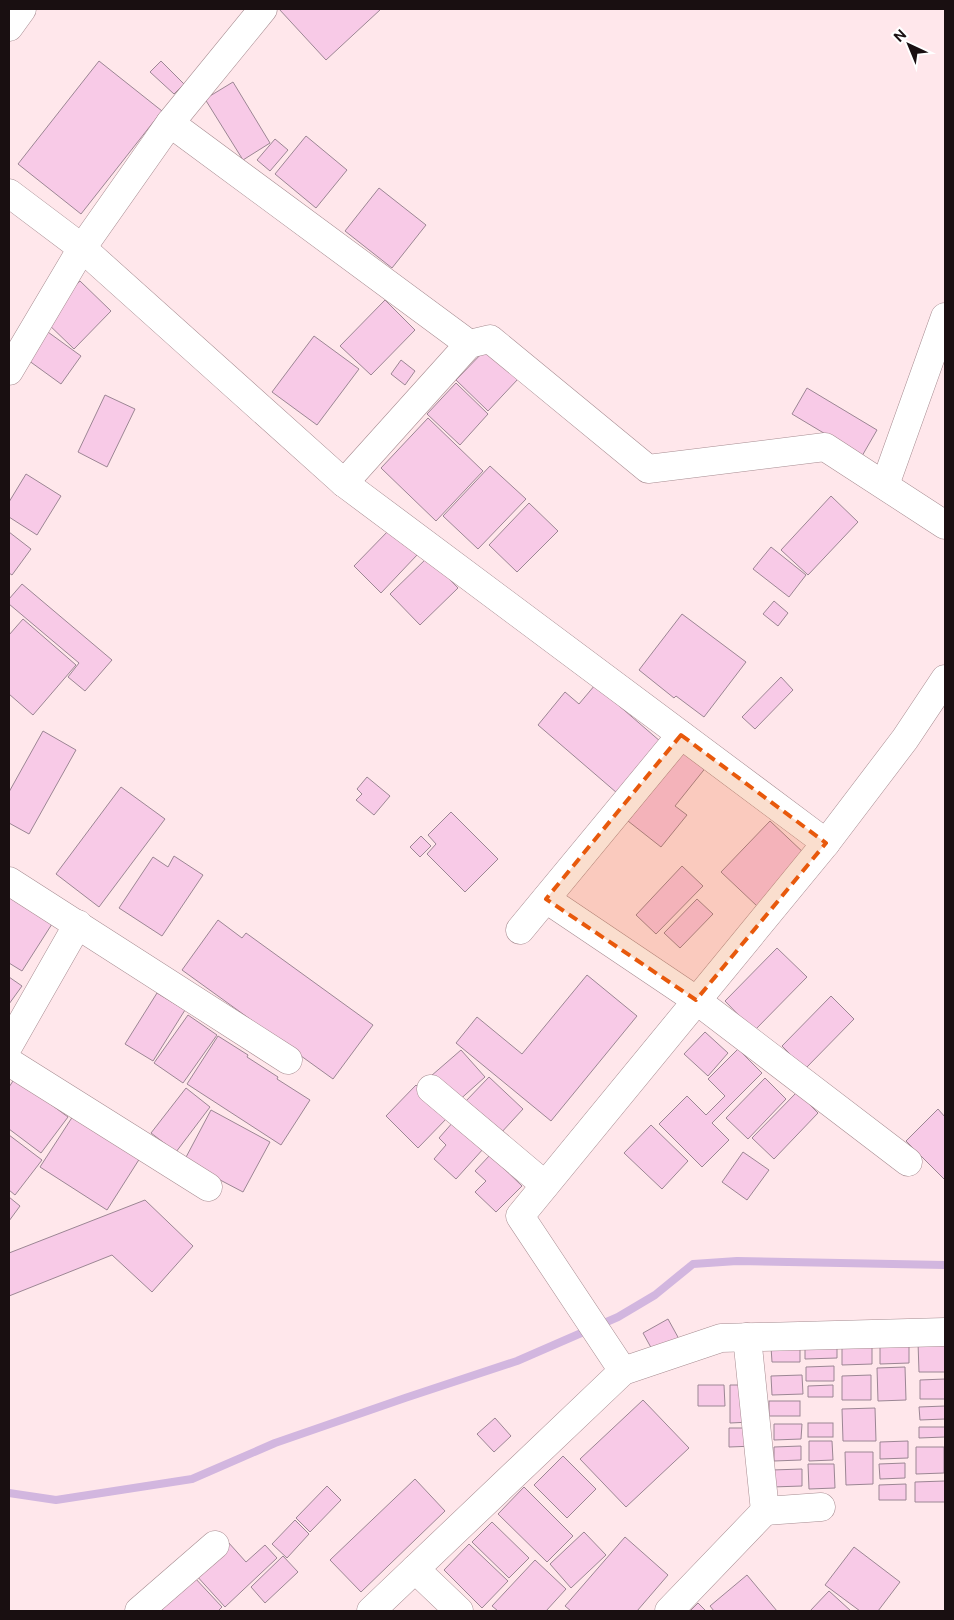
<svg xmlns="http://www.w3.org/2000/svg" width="954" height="1620" font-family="'Public Sans',sans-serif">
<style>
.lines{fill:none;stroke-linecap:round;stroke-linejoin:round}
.stream{stroke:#d2b6df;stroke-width:8}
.building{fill:#f8cae7;stroke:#9c8694}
.minor-casing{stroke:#a78c91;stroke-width:29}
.minor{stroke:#fff;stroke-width:28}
.marked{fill:#e8590c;fill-opacity:0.2;stroke:#e8590c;stroke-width:4;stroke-dasharray:10 6;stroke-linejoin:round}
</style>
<rect width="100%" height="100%" fill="#ffe7eb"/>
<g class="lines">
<!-- stream -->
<polyline class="stream" points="9,1493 56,1500 192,1479 275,1443 405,1398 517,1361 618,1317 655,1295 693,1264 737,1261 945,1265"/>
</g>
<!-- building -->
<g class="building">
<polygon points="279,9 381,9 326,60"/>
<polygon points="99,61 162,111 81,214 18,164"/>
<polygon points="161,61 184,84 174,94 150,72"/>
<polygon points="233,82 270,143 243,160 205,99"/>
<polygon points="306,136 347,170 316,208 275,174"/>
<polygon points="275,139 288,150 270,171 257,160"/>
<polygon points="379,188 426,225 392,268 345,231"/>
<polygon points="80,281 111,311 74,349 43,319"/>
<polygon points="385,300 415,330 371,375 340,346"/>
<polygon points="41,327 81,356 61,384 21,355"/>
<polygon points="314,336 359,369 317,425 272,392"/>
<polygon points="486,349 518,379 488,411 456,380"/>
<polygon points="401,360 415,371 405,385 391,374"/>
<polygon points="456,383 488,414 460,445 427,414"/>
<polygon points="807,388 877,430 862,456 792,414"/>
<polygon points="105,395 135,409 107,467 78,452"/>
<polygon points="428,418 483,471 436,521 381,468"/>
<polygon points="490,466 526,499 478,549 443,516"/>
<polygon points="26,474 61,496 37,535 9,517 9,502"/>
<polygon points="831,496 858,522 808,575 781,550"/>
<polygon points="529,503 558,531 517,572 489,545"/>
<polygon points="390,529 417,555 381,593 354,566"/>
<polygon points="9,532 31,549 12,575 9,573"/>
<polygon points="771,547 806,575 789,597 753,569"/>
<polygon points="428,557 458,588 420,625 390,594"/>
<polygon points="22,584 112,660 85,691 68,677 79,663 9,604 9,599"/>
<polygon points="774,601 788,613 778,626 763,614"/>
<polygon points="682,614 746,662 704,717 676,696 674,698 639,670"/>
<polygon points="23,619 76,665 33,715 9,694 9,635"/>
<polygon points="781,677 793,690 755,729 742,717"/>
<polygon points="595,685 668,748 624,799 538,725 565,692 579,704"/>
<polygon points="43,731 76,750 29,834 9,823 9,792"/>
<polygon points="686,749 707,766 675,806 687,815 661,847 628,821"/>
<polygon points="367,777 390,796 374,815 356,800 362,794 357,789"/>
<polygon points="121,787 165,819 99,907 56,874"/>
<polygon points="451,812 498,859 465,892 427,854 436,844 428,835"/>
<polygon points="770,821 806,855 757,906 721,872"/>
<polygon points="421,836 431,846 420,857 410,847"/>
<polygon points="174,856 203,875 162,936 119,908 153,857 168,867"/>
<polygon points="682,866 703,886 656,934 636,915"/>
<polygon points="9,897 52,924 22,971 9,963"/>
<polygon points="697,899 713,914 680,948 664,933"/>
<polygon points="218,920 242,938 246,933 373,1025 333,1079 182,970"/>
<polygon points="777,948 807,977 754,1031 725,1001"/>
<polygon points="587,975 637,1016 551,1121 456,1043 477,1017 522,1054"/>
<polygon points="9,977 22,986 9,1004"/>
<polygon points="157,993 185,1010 153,1061 125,1044"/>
<polygon points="831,996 854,1019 805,1069 782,1046"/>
<polygon points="188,1015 217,1035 183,1083 154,1063"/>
<polygon points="705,1032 728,1053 708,1076 684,1054"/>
<polygon points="218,1036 248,1055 247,1057 278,1077 277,1079 310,1100 281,1145 187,1084"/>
<polygon points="738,1049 762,1073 712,1123 729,1140 702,1167 659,1124 687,1096 706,1115 725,1096 708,1079"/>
<polygon points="461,1050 485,1077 456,1103 431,1076"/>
<polygon points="489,1077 523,1109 500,1134 465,1102"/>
<polygon points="15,1078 68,1117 41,1153 9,1129 9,1087"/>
<polygon points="765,1078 786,1099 748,1139 726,1118"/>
<polygon points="416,1085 448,1117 418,1148 386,1116"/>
<polygon points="186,1088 210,1107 176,1152 151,1133"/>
<polygon points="797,1092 818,1113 774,1159 752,1138"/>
<polygon points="938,1109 945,1117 945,1180 906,1141"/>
<polygon points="211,1110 270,1142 243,1192 184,1161"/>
<polygon points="73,1116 140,1158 107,1210 40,1167"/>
<polygon points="454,1121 484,1148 456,1179 434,1159 446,1145 439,1138"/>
<polygon points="651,1125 688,1161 662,1189 624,1153"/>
<polygon points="9,1135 42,1160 15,1195 9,1190"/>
<polygon points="743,1152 769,1170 747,1200 722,1182"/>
<polygon points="490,1155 522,1186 496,1212 475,1192 486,1181 475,1171"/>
<polygon points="9,1197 20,1206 9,1221"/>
<polygon points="145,1200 193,1246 152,1292 112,1255 9,1296 9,1253"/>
<polygon points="668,1319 679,1339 654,1353 643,1333"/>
<polygon points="842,1340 872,1340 872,1364 842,1365"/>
<polygon points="837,1341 837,1358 805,1359 805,1342"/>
<polygon points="880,1341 909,1341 909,1363 880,1364"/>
<polygon points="918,1342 945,1342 945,1372 919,1372"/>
<polygon points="800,1346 800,1362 772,1362 771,1347"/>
<polygon points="834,1366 834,1381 806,1381 806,1367"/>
<polygon points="905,1367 906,1400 878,1401 877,1368"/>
<polygon points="802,1375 803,1394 772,1395 771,1376"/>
<polygon points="871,1375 871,1400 842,1400 842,1376"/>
<polygon points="945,1379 945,1399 920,1399 920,1380"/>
<polygon points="698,1385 724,1385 725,1406 698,1406"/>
<polygon points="730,1385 750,1385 751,1422 730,1423"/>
<polygon points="833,1385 833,1397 808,1397 808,1386"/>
<polygon points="643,1400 689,1448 626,1507 580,1459"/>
<rect x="769" y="1401" width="31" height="15"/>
<polygon points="945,1406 945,1419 920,1420 919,1407"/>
<polygon points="875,1408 876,1441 843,1441 842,1409"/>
<polygon points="495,1418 511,1436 494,1452 477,1434"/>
<rect x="808" y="1423" width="25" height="14"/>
<polygon points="774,1424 802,1424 801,1439 774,1440"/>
<polygon points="919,1427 945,1427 945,1437 919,1438"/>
<polygon points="729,1428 755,1428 755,1446 729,1447"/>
<polygon points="809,1441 832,1441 833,1460 809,1461"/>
<polygon points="908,1441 908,1458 880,1459 880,1442"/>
<polygon points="801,1446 801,1460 774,1461 774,1447"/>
<polygon points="916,1447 944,1447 944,1473 916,1474"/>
<polygon points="845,1452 873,1452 873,1484 846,1485"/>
<polygon points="563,1456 596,1489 567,1518 534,1485"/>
<polygon points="905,1463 905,1478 880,1479 879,1464"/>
<polygon points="808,1464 834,1464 835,1488 809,1489"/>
<polygon points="802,1469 802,1486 772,1487 772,1470"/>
<polygon points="415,1479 445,1511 361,1592 330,1560"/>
<polygon points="945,1481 945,1502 915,1502 915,1482"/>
<polygon points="906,1484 906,1500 879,1500 879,1485"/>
<polygon points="327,1486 341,1500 310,1532 296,1518"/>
<polygon points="524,1487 573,1536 547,1562 498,1514"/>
<polygon points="295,1520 309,1534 287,1558 272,1544"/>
<polygon points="492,1522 529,1558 509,1578 472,1542"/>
<polygon points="584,1532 606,1555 571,1588 550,1564"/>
<polygon points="625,1537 668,1575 637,1611 571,1611 565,1606"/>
<polygon points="228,1542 246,1562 265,1545 277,1558 225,1607 195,1574"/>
<polygon points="469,1544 508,1581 482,1608 444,1570"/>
<polygon points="854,1547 900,1582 878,1611 860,1611 825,1585"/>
<polygon points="283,1556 298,1572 265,1603 251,1587"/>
<polygon points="535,1560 566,1589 546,1611 498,1611 492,1606"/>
<polygon points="747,1575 777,1611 714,1611 710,1606"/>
<polygon points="194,1577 222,1607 218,1611 161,1611 163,1609 157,1603"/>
<polygon points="829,1591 851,1611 810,1611"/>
<polygon points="698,1603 706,1611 690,1611"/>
</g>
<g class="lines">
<!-- minor casing -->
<g class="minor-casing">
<g id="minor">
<polyline points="263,9 170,123 469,344 344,483"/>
<polyline points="9,27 22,9"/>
<polyline points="9,193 82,248 344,483 826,843"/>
<polyline points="469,344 490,339 648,469 825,447 945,525"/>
<polyline points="9,371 82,248 170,123"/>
<polyline points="885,485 945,317"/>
<polyline points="9,881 288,1060"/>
<polyline points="546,899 696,1000 908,1162"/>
<polyline points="520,930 681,735"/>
<polyline points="9,1045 78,924"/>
<polyline points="9,1062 208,1187"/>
<polyline points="431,1089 545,1185"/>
<polyline points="747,1337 765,1511 821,1507"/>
<polyline points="623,1371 520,1216 826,843 905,739 945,679"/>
<polyline points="415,1569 459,1611"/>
<polyline points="139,1611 215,1545"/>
<polyline points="371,1611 623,1371 721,1338 945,1332"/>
<polyline points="669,1611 765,1511"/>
</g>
</g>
<!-- minor -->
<use href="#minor" class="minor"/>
</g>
<!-- marked area -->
<path class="marked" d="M681,735L826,843L696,1000L546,899Z"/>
<!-- border -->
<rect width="954" height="1620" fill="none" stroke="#190f11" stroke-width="20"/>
<!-- north arrow -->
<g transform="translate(909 45) rotate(316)" stroke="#ffffff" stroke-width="4" paint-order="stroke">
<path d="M0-4L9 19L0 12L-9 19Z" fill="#190f11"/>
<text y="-8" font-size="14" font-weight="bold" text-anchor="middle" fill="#190f11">N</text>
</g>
</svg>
